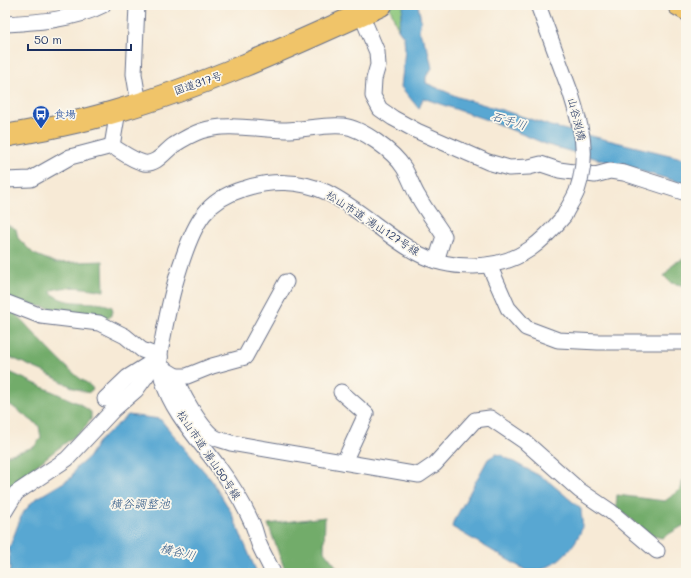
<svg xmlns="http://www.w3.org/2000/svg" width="691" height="578" font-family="Mali,'Klee One',sans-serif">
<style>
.green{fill:#8dc77b;stroke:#547b6c}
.forest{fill:#72ac6b;stroke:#466e64}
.water{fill:#58a7d2;stroke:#3a6b98}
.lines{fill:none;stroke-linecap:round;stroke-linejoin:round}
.minor-casing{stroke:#687088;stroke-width:17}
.highway-casing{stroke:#687088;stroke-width:24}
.minor{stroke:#fff;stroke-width:15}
.highway{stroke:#f0c469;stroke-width:22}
.minor-bridge-casing{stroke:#687088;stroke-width:17;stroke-linecap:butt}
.minor-bridge{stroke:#fff;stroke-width:15}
.labels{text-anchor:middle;stroke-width:3.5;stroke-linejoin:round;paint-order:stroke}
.street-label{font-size:11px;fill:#1b2f5e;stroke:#fbf7ec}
.transit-label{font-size:11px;fill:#164399;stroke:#fbf7ec;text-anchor:start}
.water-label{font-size:12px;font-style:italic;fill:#305987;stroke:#fbf7ec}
</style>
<rect width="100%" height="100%" fill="#fbf7ec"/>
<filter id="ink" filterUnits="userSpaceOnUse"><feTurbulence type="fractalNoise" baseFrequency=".025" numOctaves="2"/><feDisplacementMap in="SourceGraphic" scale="8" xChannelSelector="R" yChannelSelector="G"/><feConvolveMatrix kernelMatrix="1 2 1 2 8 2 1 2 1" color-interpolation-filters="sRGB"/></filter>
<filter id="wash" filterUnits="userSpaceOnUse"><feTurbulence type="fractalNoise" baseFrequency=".012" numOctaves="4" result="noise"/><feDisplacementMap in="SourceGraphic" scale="16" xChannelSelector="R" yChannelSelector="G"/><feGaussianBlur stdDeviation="0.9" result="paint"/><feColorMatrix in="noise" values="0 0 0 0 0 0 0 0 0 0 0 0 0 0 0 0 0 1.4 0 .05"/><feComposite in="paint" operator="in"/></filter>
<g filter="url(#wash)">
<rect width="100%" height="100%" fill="#f7ead6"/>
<!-- green -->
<polygon class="green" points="389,5 404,5 398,29"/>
<!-- forest -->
<g class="forest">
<path d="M5,224L16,229L18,238L34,254L56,263L103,261L104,291C87,288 69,285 52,290L51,293C67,308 93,298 112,307L113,312L109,318L38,306L20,301L15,311C18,318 24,322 29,328C45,345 60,362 78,377C83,381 89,383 93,389L88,393L74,388L44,372L5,355Z"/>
<polygon points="686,258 686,286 671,283 664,276 674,263"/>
<polygon points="5,370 80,404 91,412 91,419 83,430 52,453 20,479 5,495 5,456 34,447 41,438 39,426 5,401"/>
<polygon points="686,459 686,524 662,538 649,535 616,507 617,495 665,501 681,489"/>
<polygon points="325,517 324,551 340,571 344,573 286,573 268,524"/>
</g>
<!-- water -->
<g class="water">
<polygon points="404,5 418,5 421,20 419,31 428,50 432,68 426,77 426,83 458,97 505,111 554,127 686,159 686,184 548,145 493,122 423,98 419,109 401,87 405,50 404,37 398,29"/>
<polygon points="128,415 160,419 213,482 231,512 257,573 8,573 10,570 9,549 22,514 34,500 71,478 76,468 88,458 98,442"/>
<path d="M496,454L501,455L547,480L581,509C581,515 583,522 582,528C577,545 557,565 540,570C536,571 531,570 527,571L452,527L453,523L488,459Z"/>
</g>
</g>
<g filter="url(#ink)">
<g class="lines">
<!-- minor casing -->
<g class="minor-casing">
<g id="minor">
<polyline points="137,5 134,74 139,104"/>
<polyline points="538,5 570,91"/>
<polyline points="361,14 377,52 378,65 374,79 373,96 380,109 393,118 417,131 488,162 509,168 529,167 541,164 559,170 595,175 610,171 624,173 686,193"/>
<path d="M5,24C38,22 74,20 103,5"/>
<polyline points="112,146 118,111"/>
<path d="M5,180L31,179L70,157L112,146C122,152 132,160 144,163C157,165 165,151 174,145C182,140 192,134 201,131C228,122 258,130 286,130C305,130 324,124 343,126C362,128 394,152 404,168C410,178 413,189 419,198C426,211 436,223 444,236L436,261"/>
<polyline points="489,265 508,308 526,328 558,340 598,342 686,342"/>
<polyline points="5,302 41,316 99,323 125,336 142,350 160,357"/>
<path d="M161,367L176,376C179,391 201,428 214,437C219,440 226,441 231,443L419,475L435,464L475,420L490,418L524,441L579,490L610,511L657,551"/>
<polyline points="176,376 187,376 212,366 245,357 286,282"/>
<polyline points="341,392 366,414 344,462"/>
<polyline points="105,399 128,377 152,362"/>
<polyline points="5,511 16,493 67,459 114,409 136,390 160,357"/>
<path d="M273,573C269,563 263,554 259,544C256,536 255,528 251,521C243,503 232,485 220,469C201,442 172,413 163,381C161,374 160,364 160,357C160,350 162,343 163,337C168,310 174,283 183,258C195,223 206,200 243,189C270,180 300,180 326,192C359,208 386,236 417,253C450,271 498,271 530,249C543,240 554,228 564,216"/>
</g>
</g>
<!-- highway casing -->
<g class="highway-casing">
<g id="highway">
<polyline points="679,5 686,9"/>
<path d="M5,136C43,129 81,122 117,111C209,84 295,44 381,5"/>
</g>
</g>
<!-- minor -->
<use href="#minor" class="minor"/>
<!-- highway -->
<use href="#highway" class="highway"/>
<!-- minor-bridge casing -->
<g class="minor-bridge-casing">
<path id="minor-bridge" d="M564,216C568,207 574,199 577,191C590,154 581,126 570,91"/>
</g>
<!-- minor-bridge -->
<use href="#minor-bridge" class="minor-bridge"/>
</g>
</g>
<!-- icons -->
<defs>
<g id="bus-pin" transform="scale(0.9)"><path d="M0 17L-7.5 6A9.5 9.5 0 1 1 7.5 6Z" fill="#1a4fb4" stroke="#fbf7ec"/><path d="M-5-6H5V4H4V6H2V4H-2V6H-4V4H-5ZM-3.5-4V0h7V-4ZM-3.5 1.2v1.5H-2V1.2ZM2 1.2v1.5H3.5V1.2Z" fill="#fff"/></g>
</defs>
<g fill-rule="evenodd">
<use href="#bus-pin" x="41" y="114"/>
</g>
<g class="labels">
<!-- street labels -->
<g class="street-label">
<text transform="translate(198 83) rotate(-19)" y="4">国道317号</text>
<text transform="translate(577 119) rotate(76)" y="4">山谷渕橋</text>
<text transform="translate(373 223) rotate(33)" y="4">松山市道 湯山127号線</text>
<text transform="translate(209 455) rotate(56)" y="4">松山市道 湯山50号線</text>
</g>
<!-- transit labels -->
<g class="transit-label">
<text x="54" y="118">食場</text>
</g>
<!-- water labels -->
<g class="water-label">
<text transform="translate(509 121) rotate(17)" y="4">石手川</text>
<text x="140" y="508">横谷調整池</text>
<text transform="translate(178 552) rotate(14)" y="4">横谷川</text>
</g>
</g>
<!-- margin -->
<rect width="691" height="578" fill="none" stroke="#fbf7ec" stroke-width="20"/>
<!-- scale -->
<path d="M28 44v6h103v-6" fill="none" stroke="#1b2f5e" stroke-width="2"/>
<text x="34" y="44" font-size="12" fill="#1b2f5e" stroke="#fbf7ec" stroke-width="3" paint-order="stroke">50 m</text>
</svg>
